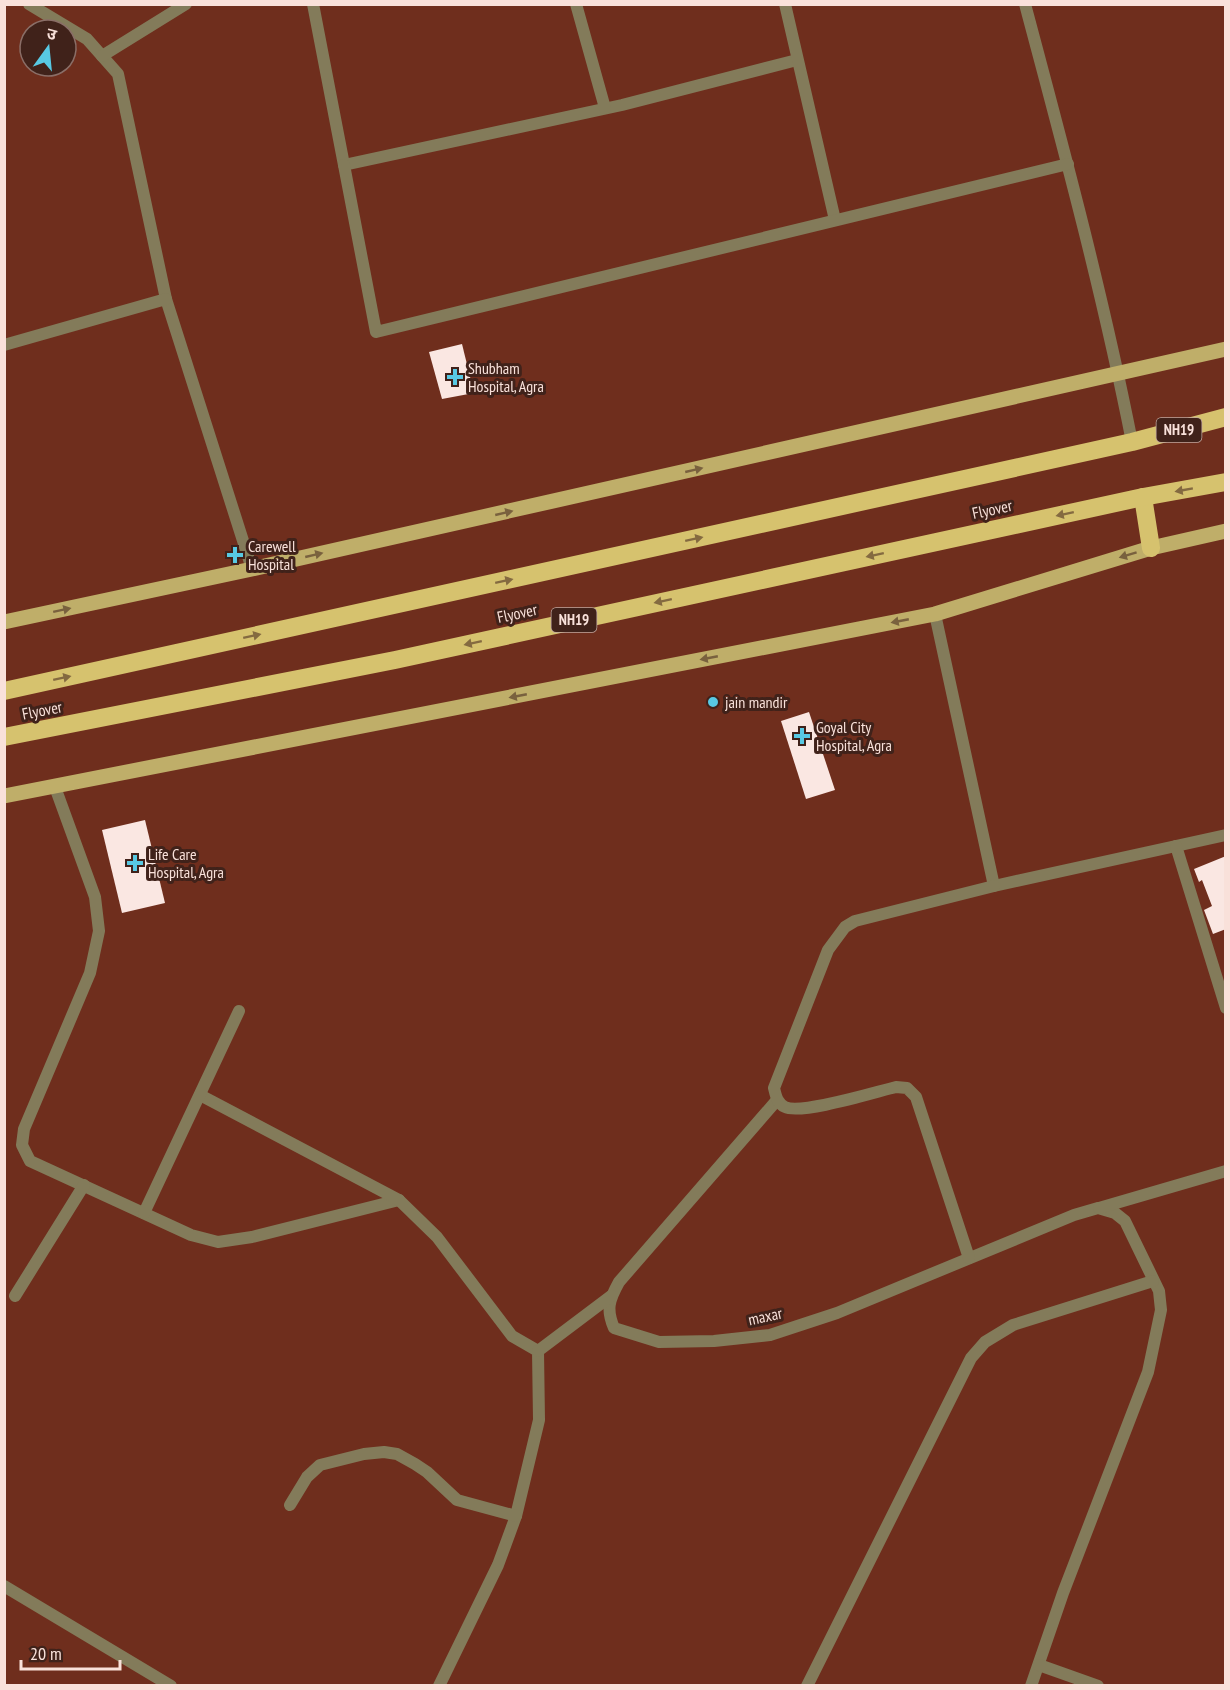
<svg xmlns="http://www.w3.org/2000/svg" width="1230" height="1690" font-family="'PT Sans Narrow','Noto Sans Devanagari',sans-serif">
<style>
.building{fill:#fae7e2}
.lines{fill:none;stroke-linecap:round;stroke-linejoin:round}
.street{stroke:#837b5a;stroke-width:12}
.primary{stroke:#bfae69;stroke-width:15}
.highway{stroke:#d6c26e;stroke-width:18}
.oneway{fill:#79613e}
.oneway2{fill:#846a40}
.poi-dot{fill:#58c9e3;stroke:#40221a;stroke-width:2}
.labels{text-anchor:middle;stroke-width:6;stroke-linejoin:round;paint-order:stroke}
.shield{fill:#40221a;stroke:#c2a8a0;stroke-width:1.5}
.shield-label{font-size:15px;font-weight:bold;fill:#f9e1da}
.poi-label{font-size:16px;fill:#f9e1da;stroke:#40221a;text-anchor:start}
.street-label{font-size:16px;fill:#f9e1da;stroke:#40221a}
</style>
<rect width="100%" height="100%" fill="#6f2e1d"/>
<!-- building -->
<g class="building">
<polygon points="462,344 474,393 442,399 429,352"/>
<polygon points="809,712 835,790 806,799 781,721"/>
<polygon points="145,820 165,903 122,913 102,830"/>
<polygon points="1226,856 1226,929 1213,934 1204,910 1212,906 1202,880 1199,882 1194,869"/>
</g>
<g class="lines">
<!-- street -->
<g class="street">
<polyline points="29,4 87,39 118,74 166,299 252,569"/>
<polyline points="313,4 344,165 622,105 797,60"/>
<polyline points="576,4 605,108"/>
<polyline points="785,4 835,220"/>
<path d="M1025,4C1064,150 1103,295 1132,442"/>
<polyline points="102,56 186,4"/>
<polyline points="344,165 376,332 1068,164"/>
<polyline points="4,345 166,299"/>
<polyline points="935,614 994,886 1226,835"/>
<polyline points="55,787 95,897 99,931 90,973 24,1129 22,1145 30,1161 191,1235 218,1242 252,1237 399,1200"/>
<polyline points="1176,846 1226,1008"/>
<polyline points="200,1095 399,1200 437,1237 512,1336 538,1351 539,1420 516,1516 498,1565 439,1686"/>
<path d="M777,1100L619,1282C609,1300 606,1309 614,1328L659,1342L714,1341L770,1335L837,1313L1074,1215L1098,1208L1115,1213L1125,1221L1159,1291L1161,1310L1148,1372L1063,1593L1031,1686"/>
<polyline points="1099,1208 1226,1171"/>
<polyline points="144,1213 239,1011"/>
<path d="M969,1258L916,1097L907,1088L896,1087C875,1092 801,1115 785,1107C777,1103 776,1096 774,1088L828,950L845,927L855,921L994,886"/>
<polyline points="15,1296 84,1185"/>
<polyline points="538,1351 611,1296"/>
<polyline points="290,1505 307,1477 320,1465 364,1454 384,1452 397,1454 415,1464 427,1472 457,1500 516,1516"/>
<polyline points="4,1586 171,1686"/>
<polyline points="1039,1665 1098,1686"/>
<polyline points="807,1686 971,1358 985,1342 1013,1325 1153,1281"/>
</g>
<!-- primary -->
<g class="primary">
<polyline points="4,622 252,569 1226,349"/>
<polyline points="4,796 935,614 1151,548 1226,531"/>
</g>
<!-- highway -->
<g class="highway">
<polyline points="1143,497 1151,548"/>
<polyline points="4,691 1132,442 1226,417"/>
<polyline points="4,737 395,660 1143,497 1226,482"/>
</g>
</g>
<!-- one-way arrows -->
<defs><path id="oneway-solid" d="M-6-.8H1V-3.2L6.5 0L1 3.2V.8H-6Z" transform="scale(1.5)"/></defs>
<g class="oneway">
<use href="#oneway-solid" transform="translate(694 470) rotate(-13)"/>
<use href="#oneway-solid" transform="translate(504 513) rotate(-13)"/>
<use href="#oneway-solid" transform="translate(314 555) rotate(-13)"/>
<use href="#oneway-solid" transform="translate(1128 555) rotate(163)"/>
<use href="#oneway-solid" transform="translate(62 610) rotate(-12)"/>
<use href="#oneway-solid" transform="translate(900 621) rotate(169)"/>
<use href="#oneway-solid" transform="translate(709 658) rotate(169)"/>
<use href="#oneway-solid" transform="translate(518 696) rotate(169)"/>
</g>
<g class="oneway2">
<use href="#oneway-solid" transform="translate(1184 490) rotate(170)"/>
<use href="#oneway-solid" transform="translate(1065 514) rotate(168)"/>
<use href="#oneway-solid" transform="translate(694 539) rotate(-12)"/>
<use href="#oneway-solid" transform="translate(875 555) rotate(168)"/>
<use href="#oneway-solid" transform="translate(504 581) rotate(-12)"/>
<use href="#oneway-solid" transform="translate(663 601) rotate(168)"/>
<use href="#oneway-solid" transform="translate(252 636) rotate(-12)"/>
<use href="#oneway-solid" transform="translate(473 643) rotate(168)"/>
<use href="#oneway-solid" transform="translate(62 678) rotate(-12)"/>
</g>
<!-- markers -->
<g class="poi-dot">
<path d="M452 368h6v6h6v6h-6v6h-6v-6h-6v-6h6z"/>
<path d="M232 546h6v6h6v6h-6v6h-6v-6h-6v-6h6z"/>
<circle cx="713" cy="702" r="6"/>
<path d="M799 727h6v6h6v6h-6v6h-6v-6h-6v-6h6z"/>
<path d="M132 854h6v6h6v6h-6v6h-6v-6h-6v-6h6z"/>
</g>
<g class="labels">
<!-- shield labels -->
<g class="shield">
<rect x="1156.5" y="418" width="45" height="24" rx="4.5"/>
<rect x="551.5" y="608" width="45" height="24" rx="4.5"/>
</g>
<g class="shield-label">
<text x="1179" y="435">NH19</text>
<text x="574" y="625">NH19</text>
</g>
<!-- poi labels -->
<g class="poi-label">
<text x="468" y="374">Shubham<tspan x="468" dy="18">Hospital, Agra</tspan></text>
<text x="248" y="552">Carewell<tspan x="248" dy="18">Hospital</tspan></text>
<text x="725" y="708">jain mandir</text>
<text x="816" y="733">Goyal City<tspan x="816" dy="18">Hospital, Agra</tspan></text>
<text x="148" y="860">Life Care<tspan x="148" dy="18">Hospital, Agra</tspan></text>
</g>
<!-- street labels -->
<g class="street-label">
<text transform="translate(992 509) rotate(-12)" y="6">Flyover</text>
<text transform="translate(517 613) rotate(-12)" y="6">Flyover</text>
<text transform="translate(42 710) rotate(-11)" y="6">Flyover</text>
<text transform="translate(765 1316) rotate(-12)" y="6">maxar</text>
</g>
</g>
<!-- border -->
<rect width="1230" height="1690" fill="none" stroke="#f9e1da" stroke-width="12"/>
<!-- north arrow -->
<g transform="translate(48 48) rotate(15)"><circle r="28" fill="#40221a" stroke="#8a6e67" stroke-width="1.5"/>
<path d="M0-4.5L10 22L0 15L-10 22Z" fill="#58c9e3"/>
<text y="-9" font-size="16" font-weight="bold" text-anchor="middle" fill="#f9e1da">उ</text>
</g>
<!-- scale -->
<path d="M21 1660v9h99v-9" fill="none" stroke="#f9e1da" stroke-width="3"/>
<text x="30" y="1660" font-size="18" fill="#f9e1da" stroke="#40221a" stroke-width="4.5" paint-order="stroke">20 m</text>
</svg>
